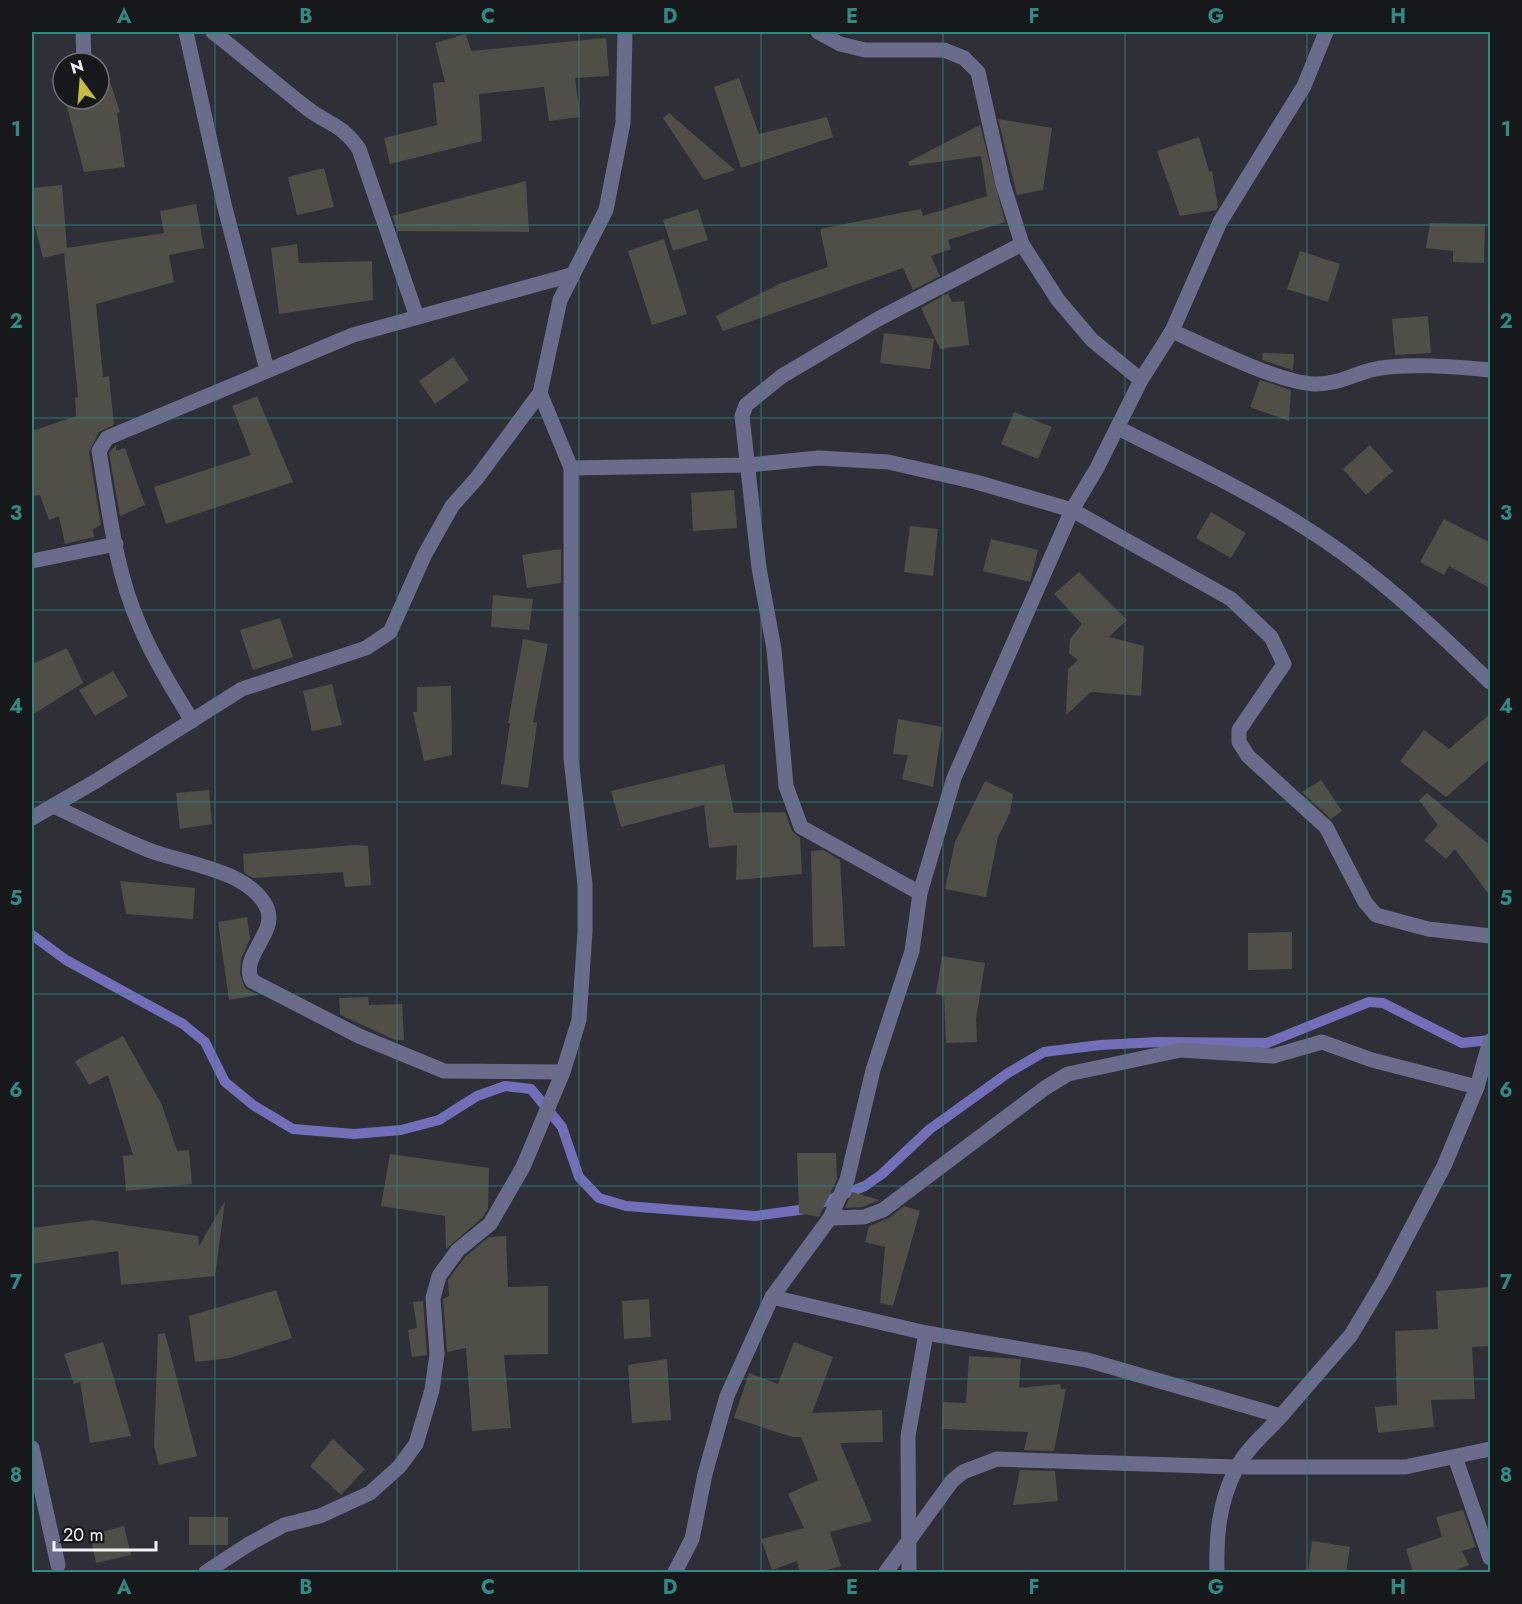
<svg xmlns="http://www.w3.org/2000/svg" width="1522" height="1604" font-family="Jost,sans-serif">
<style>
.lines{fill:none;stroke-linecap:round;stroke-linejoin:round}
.stream{stroke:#726fb8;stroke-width:10}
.building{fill:#4f4f47}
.minor{stroke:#6b6c8c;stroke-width:15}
.grid{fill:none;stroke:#318983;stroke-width:1.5;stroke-opacity:0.55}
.neatline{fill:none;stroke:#318983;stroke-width:2}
.grid-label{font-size:20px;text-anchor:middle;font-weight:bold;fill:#318983}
</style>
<rect width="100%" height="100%" fill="#2f2f37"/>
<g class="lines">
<!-- stream -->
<polyline class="stream" points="32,935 66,960 183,1024 205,1042 225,1082 253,1105 293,1129 354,1134 401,1130 439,1120 477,1096 505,1086 531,1089 562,1127 579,1177 599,1198 626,1206 755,1216 806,1209 865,1186 882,1174 930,1129 1008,1073 1044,1052 1100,1045 1159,1042 1267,1043 1369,1002 1383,1003 1462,1043 1490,1040"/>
</g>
<!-- building -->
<g class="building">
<polygon points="466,34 471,51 606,38 609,76 575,78 580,117 549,121 544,87 479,94 482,141 390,164 384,138 437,125 433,83 445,82 435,43"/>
<polygon points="739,78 759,134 827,117 833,137 741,168 714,87"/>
<polygon points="109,79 120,112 117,113 125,167 84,172 65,99 99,99 99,82"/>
<polygon points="669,113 735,170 704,180 663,118"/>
<polygon points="998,119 1052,128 1043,190 1017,195"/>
<polygon points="980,125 1005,222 948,240 951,249 931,256 940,276 913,290 903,268 723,331 716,316 779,284 828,267 820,229 921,209 923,216 987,196 981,156 909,166 908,162"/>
<polygon points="1199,137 1209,171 1212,171 1218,207 1216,210 1180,216 1157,151"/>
<polygon points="324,168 334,207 297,215 288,177"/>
<polygon points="526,181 529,232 398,231 392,216"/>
<polygon points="62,185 67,248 164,233 160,211 196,204 204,248 169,255 174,282 96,304 103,377 109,376 114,425 99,432 89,452 101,525 93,529 94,537 65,544 59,516 49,520 40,495 32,496 32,431 76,416 75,398 78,397 64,253 43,258 35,226 32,226 32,188"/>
<polygon points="698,209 708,240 673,251 663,220"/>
<polygon points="1430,223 1485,224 1484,263 1453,262 1453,251 1426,248"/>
<polygon points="664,239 687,314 652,325 628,251"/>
<polygon points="297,244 299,263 372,261 373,300 279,314 271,248"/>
<polygon points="1300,251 1340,264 1328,302 1287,289"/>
<polygon points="948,293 952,302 964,301 969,345 940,349 921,308"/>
<polygon points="1428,316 1431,353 1395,355 1392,319"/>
<polygon points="884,333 934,339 930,369 880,363"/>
<polygon points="1263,353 1294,354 1293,370 1262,360"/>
<polygon points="453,357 469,380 435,404 419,381"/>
<polygon points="1260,380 1291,390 1289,421 1250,407"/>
<polygon points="257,396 293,482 166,524 154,487 251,455 232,406"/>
<polygon points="1014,412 1052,427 1038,459 1001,444"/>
<polygon points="116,445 116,451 125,448 145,505 120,516 109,453"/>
<polygon points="1370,445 1393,471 1366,495 1343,469"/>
<polygon points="734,490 737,528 693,531 691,493"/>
<polygon points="1211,512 1246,533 1231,558 1196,538"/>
<polygon points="1444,519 1491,543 1491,589 1449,566 1444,575 1420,562"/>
<polygon points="910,526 938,529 933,576 904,572"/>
<polygon points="991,539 1038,550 1030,582 983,571"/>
<polygon points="561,549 561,583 527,588 522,555"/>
<polygon points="1079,572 1127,620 1109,637 1144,646 1141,696 1091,692 1066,715 1068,669 1078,660 1069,653 1070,639 1082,624 1054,594"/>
<polygon points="493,595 533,599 529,630 491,627"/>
<polygon points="280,618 293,657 253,670 240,630"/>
<polygon points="523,639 548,644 533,722 537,723 528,788 501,784 510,723 508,723"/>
<polygon points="67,648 83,683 32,715 32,664"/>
<polygon points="113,671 128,696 95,716 79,690"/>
<polygon points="332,684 342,725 312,731 303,691"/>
<polygon points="451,686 452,755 424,761 413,712 417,712 417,687"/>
<polygon points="1491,713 1491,758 1446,797 1400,761 1424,730 1449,749"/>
<polygon points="898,719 942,727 933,787 902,779 908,755 893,754"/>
<polygon points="724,764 734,813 785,812 792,831 800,838 802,874 736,880 737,845 709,848 704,805 621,827 611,791"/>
<polygon points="1321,780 1342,811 1331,819 1302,792"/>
<polygon points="985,781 1013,794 1010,813 998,837 986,897 945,889 955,842"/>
<polygon points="209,790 212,824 180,829 176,793"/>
<polygon points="1427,793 1491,846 1491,897 1455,849 1446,859 1424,840 1438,825 1419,800"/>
<polygon points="355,845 368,846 371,885 345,887 343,872 253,878 244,873 243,854"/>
<polygon points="823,850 840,860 845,946 813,947 811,851"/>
<polygon points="120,881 195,888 193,919 126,914"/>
<polygon points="247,917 250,939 241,959 240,974 245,988 259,995 229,1000 218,922"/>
<polygon points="1292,932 1292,969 1248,970 1248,933"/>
<polygon points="942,956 985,963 976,1019 977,1042 946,1043 944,996 936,994"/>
<polygon points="368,997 369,1005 402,1004 404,1040 395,1040 340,1015 339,998"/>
<polygon points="123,1036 162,1105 177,1151 189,1150 192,1184 126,1191 123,1156 133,1155 108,1075 89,1085 75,1061"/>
<polygon points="797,1153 836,1153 837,1179 819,1217 799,1213"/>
<polygon points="390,1154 489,1168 488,1209 482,1218 446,1249 445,1216 381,1206"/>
<polygon points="852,1192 880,1200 862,1207 845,1208"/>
<polygon points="225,1201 215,1276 121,1285 118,1251 32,1264 32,1228 92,1220 198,1236 199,1246"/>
<polygon points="904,1206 920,1211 893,1306 880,1303 885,1247 865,1242 869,1226 889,1218"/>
<polygon points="506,1236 508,1287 548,1286 548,1354 504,1355 511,1428 472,1431 466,1348 447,1352 443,1299 449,1296 448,1280 465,1257 489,1237"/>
<polygon points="1491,1287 1491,1346 1472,1347 1475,1399 1431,1400 1434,1427 1378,1433 1375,1407 1397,1405 1395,1331 1438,1329 1436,1291"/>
<polygon points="276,1290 292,1338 230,1358 195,1362 189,1316"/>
<polygon points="649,1299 651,1337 624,1339 622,1301"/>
<polygon points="423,1301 427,1355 412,1357 408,1330 417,1328 413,1302"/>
<polygon points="165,1333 197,1456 159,1465 154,1446 158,1334"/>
<polygon points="103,1342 131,1436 90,1443 80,1382 74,1384 64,1354"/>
<polygon points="794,1342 833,1357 812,1413 882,1410 883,1442 840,1443 872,1521 830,1532 841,1566 820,1572 800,1572 797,1561 772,1570 761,1539 804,1528 788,1494 818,1480 801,1437 792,1437 734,1418 749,1373 778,1384"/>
<polygon points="969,1356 1021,1359 1019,1388 1060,1384 1061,1389 1066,1389 1054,1451 1024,1450 1028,1432 942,1429 943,1402 966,1403"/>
<polygon points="667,1359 671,1420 632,1423 628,1365"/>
<polygon points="333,1439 365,1469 341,1495 310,1466"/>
<polygon points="1020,1470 1055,1471 1058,1501 1013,1505"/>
<polygon points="1463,1510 1476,1547 1462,1551 1469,1565 1451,1572 1413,1572 1406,1549 1442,1537 1436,1517"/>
<rect x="189" y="1517" width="39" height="28"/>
<polygon points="124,1526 131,1555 96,1563 90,1535"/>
<polygon points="1312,1541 1350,1547 1346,1572 1308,1572"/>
</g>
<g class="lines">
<!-- minor -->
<g class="minor">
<polyline points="83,32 84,61"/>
<polyline points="186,32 224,204 267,370"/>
<path d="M213,32C245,57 276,84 308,109C329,125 342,124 359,149L417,317"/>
<polyline points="818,32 840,44 865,50 944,50 964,58 978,72 1003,184 1022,244 1058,300 1092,340 1141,380"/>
<path d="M1172,331C1208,347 1277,382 1314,384C1335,385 1352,375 1371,370C1402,362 1458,367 1490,370"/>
<path d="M1118,428C1181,460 1245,489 1304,527C1373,570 1432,626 1490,682"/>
<polyline points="571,468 748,465 819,458 888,462 976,482 1072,510 1231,599 1271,637 1284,664 1239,730 1239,742 1248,756 1326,827 1365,902 1376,915 1428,929 1490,936"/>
<polyline points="32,561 116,544"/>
<path d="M192,721C173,689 153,658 139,624C115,570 109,508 99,451L107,438L353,335L571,275"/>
<path d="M53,806C84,820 114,836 146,849C182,864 249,869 267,908C278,933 239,956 252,981L359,1036L444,1071L563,1072"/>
<polyline points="32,818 96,781 242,689 366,648 390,632 425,554 452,506 477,478 540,393 560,300 606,210 623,123 625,32"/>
<polyline points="920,893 801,827 786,786 774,649 759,568 742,416 746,405 782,376 878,319 1022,244"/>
<polyline points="830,1218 864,1217 883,1210 1045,1088 1068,1074 1181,1050 1273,1056 1322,1042 1372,1060 1477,1087"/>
<polyline points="772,1297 926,1333 1087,1360 1281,1416 1351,1335 1384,1280 1444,1166 1477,1087 1490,1041"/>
<polyline points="32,1448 58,1565"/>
<polyline points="1455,1457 1490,1558"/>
<polyline points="206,1572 249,1544 284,1525 320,1516 370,1493 399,1467 416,1444 432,1390 437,1354 433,1298 439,1276 458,1250 490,1224 523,1167 563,1072 579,1020 585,932 585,885 571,758 571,468 540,393"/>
<polyline points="675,1572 692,1539 705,1474 727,1396 772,1297 830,1218 847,1180 873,1070 912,951 920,893 954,778 1072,510 1097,468 1141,380 1172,331 1220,222 1304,86 1326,32"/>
<polyline points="886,1572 952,1481 963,1472 997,1459 1236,1467 1405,1467 1490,1449"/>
<polyline points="909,1572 908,1436 926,1333"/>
<path d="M1217,1572C1216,1536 1219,1502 1236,1469C1246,1449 1267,1432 1281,1416"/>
</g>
</g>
<!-- grid -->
<path class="grid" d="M215,32V1572M397,32V1572M579,32V1572M761,32V1572M943,32V1572M1125,32V1572M1307,32V1572M32,225H1490M32,418H1490M32,610H1490M32,802H1490M32,994H1490M32,1186H1490M32,1379H1490"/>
<!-- border -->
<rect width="1522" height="1604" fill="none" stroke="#17181b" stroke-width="66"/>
<!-- north arrow -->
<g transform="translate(81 81) rotate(344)"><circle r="28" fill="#17181b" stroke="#6f6f73" stroke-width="1.5"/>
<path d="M0-4.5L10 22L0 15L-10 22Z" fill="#c2bd3f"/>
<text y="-9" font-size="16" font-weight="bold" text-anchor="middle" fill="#f2f2f8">N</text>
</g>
<!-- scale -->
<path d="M54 1541v9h102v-9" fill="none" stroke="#f2f2f8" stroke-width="3"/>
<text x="63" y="1541" font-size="18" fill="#f2f2f8" stroke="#17181b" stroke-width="4.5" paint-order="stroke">20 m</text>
<rect x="33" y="33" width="1456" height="1538" class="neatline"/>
<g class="grid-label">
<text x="124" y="23">A</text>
<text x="306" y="23">B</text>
<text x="488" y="23">C</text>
<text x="670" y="23">D</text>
<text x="852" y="23">E</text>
<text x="1034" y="23">F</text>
<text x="1216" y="23">G</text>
<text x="1398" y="23">H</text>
<text x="16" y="136">1</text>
<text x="1506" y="136">1</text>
<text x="16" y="328">2</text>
<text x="1506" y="328">2</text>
<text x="16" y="520">3</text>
<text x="1506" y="520">3</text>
<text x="16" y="713">4</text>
<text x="1506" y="713">4</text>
<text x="16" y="905">5</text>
<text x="1506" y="905">5</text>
<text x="16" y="1097">6</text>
<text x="1506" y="1097">6</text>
<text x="16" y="1289">7</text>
<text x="1506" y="1289">7</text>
<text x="16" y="1482">8</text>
<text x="1506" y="1482">8</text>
<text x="124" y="1594">A</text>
<text x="306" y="1594">B</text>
<text x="488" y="1594">C</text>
<text x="670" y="1594">D</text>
<text x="852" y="1594">E</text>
<text x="1034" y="1594">F</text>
<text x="1216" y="1594">G</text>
<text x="1398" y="1594">H</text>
</g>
</svg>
